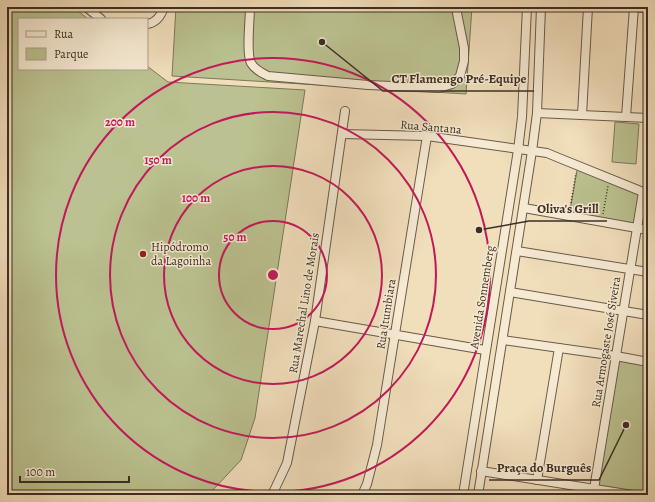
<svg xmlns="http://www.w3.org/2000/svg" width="655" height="502" font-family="Alegreya,serif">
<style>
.green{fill:#bbc190;stroke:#7c785a}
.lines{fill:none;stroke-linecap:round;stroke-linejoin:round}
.minor-casing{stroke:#695a49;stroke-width:10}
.path{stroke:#3c2e23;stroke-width:1.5;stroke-dasharray:1 2;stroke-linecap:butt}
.minor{stroke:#f6ead3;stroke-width:8}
.ring{fill:none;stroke:#c2185b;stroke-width:2}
.poi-dot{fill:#8f2418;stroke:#f6ead3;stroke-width:1.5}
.labels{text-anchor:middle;stroke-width:3;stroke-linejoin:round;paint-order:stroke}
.street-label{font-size:12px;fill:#3c2e23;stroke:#f6ead3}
.poi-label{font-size:12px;fill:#3c2e23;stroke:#f6ead3;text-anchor:start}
.centre{fill:#c2185b;stroke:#f6ead3;stroke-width:2}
.ring-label{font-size:12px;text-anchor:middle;font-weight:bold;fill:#c2185b;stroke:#f6ead3;stroke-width:3;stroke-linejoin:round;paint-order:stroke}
.leader{fill:none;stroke:#3c2e23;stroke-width:1.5}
.callout-dot{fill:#3c2e23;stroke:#f6ead3;stroke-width:1.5}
.callout-label{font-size:13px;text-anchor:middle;font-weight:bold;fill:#3c2e23;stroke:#f6ead3;stroke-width:3;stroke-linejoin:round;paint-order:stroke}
</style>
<rect width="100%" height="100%" fill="#f1debb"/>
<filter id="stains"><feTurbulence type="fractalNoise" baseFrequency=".005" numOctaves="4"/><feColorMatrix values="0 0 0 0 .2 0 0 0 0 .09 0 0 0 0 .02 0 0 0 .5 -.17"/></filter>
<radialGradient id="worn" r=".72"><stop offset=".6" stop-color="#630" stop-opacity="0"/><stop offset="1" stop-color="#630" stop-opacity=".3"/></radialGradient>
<!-- green -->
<g class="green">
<polygon points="7,7 73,7 88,19 19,19 19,69 147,69 147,66 168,82 305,90 255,418 241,460 211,492 203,495 14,495 7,489"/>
<polygon points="176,7 472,7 466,94 172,76"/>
<polygon points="615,122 639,124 636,164 612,162"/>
<polygon points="578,165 648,194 648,230 569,216"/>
<polygon points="616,356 648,362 647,495 633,495 594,489"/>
</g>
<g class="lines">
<!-- minor casing -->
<g class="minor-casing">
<g id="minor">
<polyline points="86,7 101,19"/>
<path d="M250,7C250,20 246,53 251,63C255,70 262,73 268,76L368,85L439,88L452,84L460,76L464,61V48L457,13V7"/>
<polyline points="627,7 648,8"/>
<path d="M147,24C156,23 161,16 164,7"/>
<polyline points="537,113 648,118"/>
<polyline points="582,115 588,7"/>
<polyline points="626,117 634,7"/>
<polyline points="342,134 427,136 547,153 559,158 648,194"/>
<polyline points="524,208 648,230"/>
<polyline points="517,251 648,272"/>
<polyline points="510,292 648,315"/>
<polyline points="315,321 485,350"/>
<polyline points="503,340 616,356 648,362"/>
<polyline points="481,471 633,495"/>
<polyline points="537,480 559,348"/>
<polyline points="272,495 287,463 315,321 345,111"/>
<polyline points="362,495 367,484 377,445 427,136"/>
<polyline points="463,495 518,150 522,117 527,7"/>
<polyline points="478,495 532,151 537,113 541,7"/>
<polyline points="593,495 643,192"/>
<polyline points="647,495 648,491"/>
</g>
</g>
<!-- path -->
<g class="path">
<polyline points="570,209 576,173"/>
<polyline points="603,214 608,186"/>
</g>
<!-- minor -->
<use href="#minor" class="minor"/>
</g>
<!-- distance rings -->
<g class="ring">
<circle cx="273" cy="275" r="54"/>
<circle cx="273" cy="275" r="109"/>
<circle cx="273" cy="275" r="163"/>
<circle cx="273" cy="275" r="217"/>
</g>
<!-- markers -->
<circle class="poi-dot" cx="143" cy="254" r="4"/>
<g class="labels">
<!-- street labels -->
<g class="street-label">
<text transform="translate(431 127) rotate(5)" y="4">Rua Santana</text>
<text transform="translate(482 297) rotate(-81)" y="4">Avenida Sonnemberg</text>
<text transform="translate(304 303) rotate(-81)" y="4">Rua Marechal Lino de Morais</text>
<text transform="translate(386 314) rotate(-81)" y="4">Rua Itumbiara</text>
<text transform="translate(606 342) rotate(-81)" y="4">Rua Armogaste José Siveira</text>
</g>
<!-- poi labels -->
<g class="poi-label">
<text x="151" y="251">Hipódromo<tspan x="151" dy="14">da Lagoinha</tspan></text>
</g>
</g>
<circle cx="273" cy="275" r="6" class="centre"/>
<g class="ring-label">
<text x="120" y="126">200 m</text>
<text x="158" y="164">150 m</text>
<text x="196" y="202">100 m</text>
<text x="235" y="241">50 m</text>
</g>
<!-- callouts -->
<path class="leader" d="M322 42L383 91H534M479 230L529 221H607M626 425L599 480H489"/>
<g class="callout-dot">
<circle cx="322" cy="42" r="4"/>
<circle cx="479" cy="230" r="4"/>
<circle cx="626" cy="425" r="4"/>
</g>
<g class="callout-label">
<text x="459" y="83">CT Flamengo Pré-Equipe</text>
<text x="568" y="213">Oliva's Grill</text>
<text x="544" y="472">Praça do Burguês</text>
</g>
<!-- margin -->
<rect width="655" height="502" fill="none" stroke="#f1debb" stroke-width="24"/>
<rect x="8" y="8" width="639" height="486" fill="none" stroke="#3c2e23" stroke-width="2"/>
<rect x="12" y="12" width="631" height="478" fill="none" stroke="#3c2e23"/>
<!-- legend -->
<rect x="18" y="18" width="130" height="52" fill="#f6ead3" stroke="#ac9f8d"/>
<rect x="26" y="31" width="20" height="6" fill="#f6ead3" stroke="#ac9f8d"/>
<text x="54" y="38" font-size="12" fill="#3c2e23">Rua</text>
<rect x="26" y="48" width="20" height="12" fill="#bbc190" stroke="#ac9f8d"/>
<text x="54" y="58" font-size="12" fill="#3c2e23">Parque</text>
<!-- scale -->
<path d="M20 476v6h109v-6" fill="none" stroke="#3c2e23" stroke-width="2"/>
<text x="26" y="476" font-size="12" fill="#3c2e23" stroke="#f6ead3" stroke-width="3" paint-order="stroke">100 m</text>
<rect width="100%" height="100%" filter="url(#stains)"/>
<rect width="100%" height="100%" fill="url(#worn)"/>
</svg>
